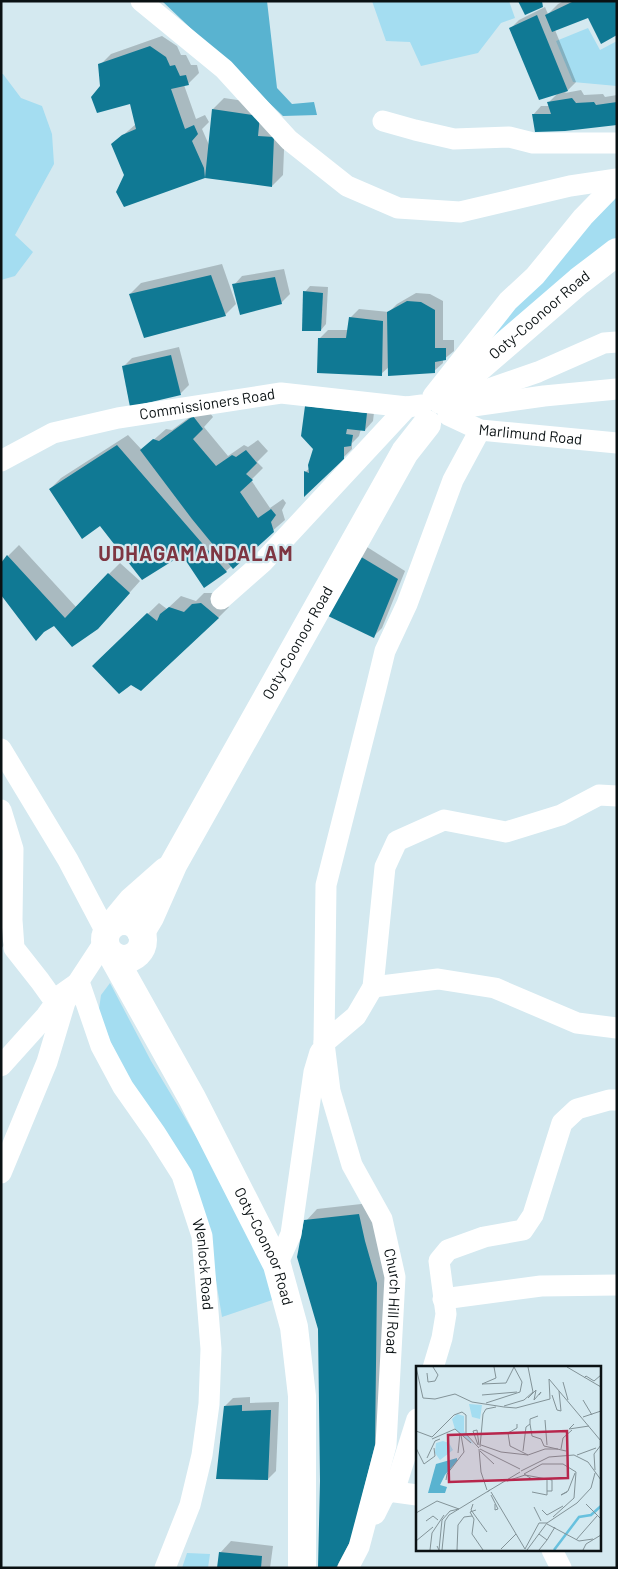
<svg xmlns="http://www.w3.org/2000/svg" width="618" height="1569" font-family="Barlow,sans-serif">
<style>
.green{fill:#a4ddf1}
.forest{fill:#59b3d0}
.shadow{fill:#0003}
.building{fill:#107994}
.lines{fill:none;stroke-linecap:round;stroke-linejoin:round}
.minor{stroke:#fff;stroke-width:21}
.highway{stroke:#fff;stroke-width:28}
.labels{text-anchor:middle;stroke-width:4.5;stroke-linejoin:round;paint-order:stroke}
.street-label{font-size:15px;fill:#0a1113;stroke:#d4e9f0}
.district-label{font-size:20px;font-weight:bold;letter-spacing:1px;fill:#7e3642;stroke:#d4e9f0}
.inset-river{fill:none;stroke:#68c1de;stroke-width:2.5}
.inset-road{fill:none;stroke:#839398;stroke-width:1}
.view{fill:#b7264c;fill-opacity:0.15;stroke:#b7264c;stroke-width:2.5}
.inset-edge{fill:none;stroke:#0a1113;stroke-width:2.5}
</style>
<rect width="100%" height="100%" fill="#d4e9f0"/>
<!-- green -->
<g class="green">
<polygon points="372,1 509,1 515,18 501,23 478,53 421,66 410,42 386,41"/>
<polygon points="588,28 600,50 617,41 617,86 573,82 556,41"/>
<polygon points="1,74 3,74 21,98 42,106 52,134 54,164 15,235 33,252 15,276 1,280"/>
<polygon points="617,191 617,238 605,246 486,348 492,335"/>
<polygon points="110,983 151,1061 209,1158 281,1297 222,1317 211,1250 98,1016 101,995"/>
<polygon points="187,1553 210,1554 208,1568 182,1568"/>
</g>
<!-- forest -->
<polygon class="forest" points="162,1 267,1 277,88 292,104 314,102 317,115 283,116"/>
<!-- shadow -->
<g class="shadow">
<polygon points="564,1 617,1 589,16 555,30 576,82 565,93 581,90 584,95 603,94 605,97 617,95 617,124 533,115 541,106 550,106 549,102 558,93 511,28 519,20 545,7 548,14 558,4"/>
<polygon points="162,36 177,46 181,55 186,55 191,65 197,65 199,73 188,84 184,85 196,119 205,115 209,122 202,129 209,145 213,109 224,98 270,105 285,126 283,175 272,186 205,177 126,175 113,144 136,124 131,102 102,86 100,65 111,54"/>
<polygon points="222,264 236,304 225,315 130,294 141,283"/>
<polygon points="284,269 290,294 281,303 234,285 242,276"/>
<polygon points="310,286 328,287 326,324 321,330 305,292"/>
<polygon points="416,293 430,294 443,301 443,340 454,340 454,351 443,360 443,363 434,371 390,366 381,374 319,339 328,330 348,330 350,318 359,309 389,312 397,304"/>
<polygon points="179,347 189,385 181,393 131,406 123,367 132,358"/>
<polygon points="375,404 373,421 365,430 361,429 359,436 352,443 352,449 306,494 305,472 310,468 315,449"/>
<polygon points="205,406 213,417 204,427 228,456 244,445 248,447 258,440 268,451 257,462 263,468 251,480 270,508 283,499 286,503 282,510 285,520 226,571 205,586 182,554 100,524 50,489 61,478 128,435 142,450 166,429 172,430"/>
<polygon points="19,545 76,607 120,563 140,581 98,628 54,624 8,556"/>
<polygon points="367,547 405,571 382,628 373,637 359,556"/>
<polygon points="204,593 213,593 229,607 218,618 131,683 94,666 159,603 167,609 181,596 196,601"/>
<polygon points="1,912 5,912 4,945 1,949"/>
<polygon points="370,1203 388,1271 386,1433 341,1568 319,1568 321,1481 319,1329 306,1221 317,1209"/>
<polygon points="250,1397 250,1403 279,1402 276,1471 268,1479 225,1406 233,1398"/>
<polygon points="231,1541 273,1546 270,1568 219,1568 220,1553"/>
</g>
<!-- building -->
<g class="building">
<polygon points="518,1 542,1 543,7 525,15"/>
<polygon points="574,1 617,1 617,35 601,44 588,18 552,32 545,15"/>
<polygon points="537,15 568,91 539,100 509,28"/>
<polygon points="150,46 166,57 170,66 175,65 180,76 186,75 189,85 171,89 185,129 194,125 198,134 192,141 204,168 205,178 124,207 116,192 124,175 111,144 122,135 136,129 130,104 97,113 91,97 100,86 98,64"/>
<polygon points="572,98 576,103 594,102 596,105 617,102 617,125 565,131 535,132 532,114 551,114 547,102"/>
<polygon points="212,109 260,116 258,136 274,137 272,187 205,178"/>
<polygon points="211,275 226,316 144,338 129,294"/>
<polygon points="275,277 282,304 240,315 232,284"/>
<polygon points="303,291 323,293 321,331 302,331"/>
<polygon points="407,301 421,302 435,310 435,348 446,348 446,360 435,362 435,373 388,376 387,312"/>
<polygon points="349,317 383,321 382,376 317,373 318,338 346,338"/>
<polygon points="171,355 181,395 130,407 122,366"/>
<polygon points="305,406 367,413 365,431 347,429 346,434 353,435 351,446 344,447 344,459 304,497 304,471 309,473 308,465 313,449 301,436"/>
<polygon points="193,416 203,429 193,439 216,466 232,455 236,457 246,450 257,463 246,474 253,480 240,492 258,518 271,509 276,515 271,522 274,532 233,569 192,519 140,450 153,439 159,441"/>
<polygon points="117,445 227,572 204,588 182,555 142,580 100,526 82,539 49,489"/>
<polygon points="7,555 65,618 108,573 130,593 98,629 72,647 54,626 44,632 36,641 1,595 1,563"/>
<polygon points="358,555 398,579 374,638 326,615"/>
<polygon points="201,603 219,618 141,691 131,685 119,694 92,666 147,613 157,621 160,614 169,607 184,612 192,604"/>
<polygon points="359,1214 365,1241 377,1283 375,1445 351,1540 336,1568 318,1568 320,1481 318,1329 297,1257 304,1220"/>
<polygon points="242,1405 242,1411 271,1410 268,1480 216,1479 224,1406"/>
<polygon points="219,1552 262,1556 261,1568 217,1568"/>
</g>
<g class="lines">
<!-- minor -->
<g class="minor">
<polyline points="141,1 224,69 289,140 347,186 398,208 460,212 570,186 617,179"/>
<polyline points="383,121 415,130 454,139 509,137 533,143 617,143"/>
<polyline points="433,396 508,301 535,276 583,217 617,182"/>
<polyline points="446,404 538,372 604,343 617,342"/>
<polyline points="466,407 544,396 617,389"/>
<path id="s1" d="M448,415L480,430L617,443"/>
<polyline points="480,430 453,480 407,604 385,651 376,688 326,885 324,1043 356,1016 373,987 385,867 397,841 444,820 506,832 561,815 599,795 617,796"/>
<path id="s2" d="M1,461L53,433L118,418L281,393L407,407L422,405"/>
<polyline points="221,599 263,562 407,407"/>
<polyline points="1,749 68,860 106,932"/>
<polyline points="1,810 13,849 12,920 14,948 40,981 50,995 57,1001"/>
<polyline points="373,987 438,979 495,988 577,1023 617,1028"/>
<path id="s3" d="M324,1043L330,1091L352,1165L382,1219L395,1277L386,1445L359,1547L348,1568"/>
<path id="s4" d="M1,1066L46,1016L62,994L79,982L101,1046L123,1087L156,1134L182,1175L202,1236L211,1349L209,1404L202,1455L190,1505L165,1568"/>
<polyline points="1,1173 47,1062 65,1002 105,941"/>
<polyline points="277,1265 291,1234 314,1072 320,1052"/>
<polyline points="443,1299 541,1286 617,1285"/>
<polyline points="433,1368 442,1338 446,1314 439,1261 448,1250 484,1237 523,1230 533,1215 562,1123 577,1109 609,1100 617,1100"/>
<polyline points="388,1491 417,1495"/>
<polyline points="375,1514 383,1498 398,1479 417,1419"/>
<polyline points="552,1550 561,1568"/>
</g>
<!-- highway -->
<g class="highway">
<path id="s5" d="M441,400L579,281L617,252"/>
<circle cx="124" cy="940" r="19"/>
<polyline points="113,924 132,901 166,871"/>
<path id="s6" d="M141,932L150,917L173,865L405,452L427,424"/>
<path id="s7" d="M112,955L192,1098L277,1265L294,1327L302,1396V1568"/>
</g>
</g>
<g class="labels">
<!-- street labels -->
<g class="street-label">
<text dy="5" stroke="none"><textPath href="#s5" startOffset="130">Ooty-Coonoor Road</textPath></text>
<text dy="5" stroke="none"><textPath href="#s2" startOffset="216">Commissioners Road</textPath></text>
<text dy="5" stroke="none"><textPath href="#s1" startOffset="86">Marlimund Road</textPath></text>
<text dy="5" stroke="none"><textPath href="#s6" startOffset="329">Ooty-Coonoor Road</textPath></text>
<text dy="5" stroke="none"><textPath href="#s7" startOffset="329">Ooty-Coonoor Road</textPath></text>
<text dy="5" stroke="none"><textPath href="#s4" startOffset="428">Wenlock Road</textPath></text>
<text dy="5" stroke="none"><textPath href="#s3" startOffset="271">Church Hill Road</textPath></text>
</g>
<!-- district labels -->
<g class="district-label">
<text x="196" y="561">UDHAGAMANDALAM</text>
</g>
</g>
<!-- overview -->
<g transform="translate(416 1366)">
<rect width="185" height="185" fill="#d4e9f0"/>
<path d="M53,38L66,39L64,53L56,51ZM41,48L48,50V65L58,79L39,63L36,53ZM27,75L33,77L37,84L24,94L19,87L20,77Z" fill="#a4ddf1"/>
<path d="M41,92V95L29,109L24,119L31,121L29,127H12L20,98Z" fill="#59b3d0"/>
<path class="inset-river" d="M138,184L163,151L175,149L185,140"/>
<path class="inset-road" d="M0,1L7,32L19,33L39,28L56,36L88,41L100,42L134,33L133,13L185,75M78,1L80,12L66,18L90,17L98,1M151,1L185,21M11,7L12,16L19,15L22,9L17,1M168,12L170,10L178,15L185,9M147,16L152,34M66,29L101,26M136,29L141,44L145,45L143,25M112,32L120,24L118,34L125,26L123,29M167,34L176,49M70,37L104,26L106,16L98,1M88,40L108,34L117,26L112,1M167,51L185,45M129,54L131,79M114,58L116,70L125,73L128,80L150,85M158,58L153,63L173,60M0,65L16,71L38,49L46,46L50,49V68L63,82M16,73L39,63L55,77M62,79L57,65L61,64L63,79M65,79L85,86L112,89L94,80L92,67L101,62V58M64,81L67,48L70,43L80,41M0,82L8,98L19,90L18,82M63,83L65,106L71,124M64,83L104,103M145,83L147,72L156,64M64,85L78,98M107,85L110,61L114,58V53L122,50M42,87L44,67M112,89L129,83H142M161,89L180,82M11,92L19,75L24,73M179,104L178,88L185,79M105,105L133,91L158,89L172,96L185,114M109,109L136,114V125H131M116,113L108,108L126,98H147L160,106L158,132L137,151M30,114L31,108L48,86L45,69M91,115L109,109M74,124L104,106M75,126L109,183M116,126L131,129V114M151,126L145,129L152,125L159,107M75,129L82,143L79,144V138M57,138L55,144L71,166M170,138L185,153M118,141L125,155M60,144L54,146L58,153L56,168L67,184M126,144L131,149L147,140M0,147L21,135L43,143L34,145L26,154L23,184L21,180M10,155L17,150L22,154M131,158L163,175L177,173M131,174L139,161M160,174L181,150M0,175L17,161M85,183L100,168M109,183L123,157H131M14,184L16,167L28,149M26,184L29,155L33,149L74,124L71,126M41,184L42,159L48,151L56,150M111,184L131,157L161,137L175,122L179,107M123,184L131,174L123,168M167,184L170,178L185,169"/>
<path class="view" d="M151,65L152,112L33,116L32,69Z"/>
<rect width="185" height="185" class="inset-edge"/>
</g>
<!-- border -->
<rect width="618" height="1569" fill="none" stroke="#0a1113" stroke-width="5"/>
</svg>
